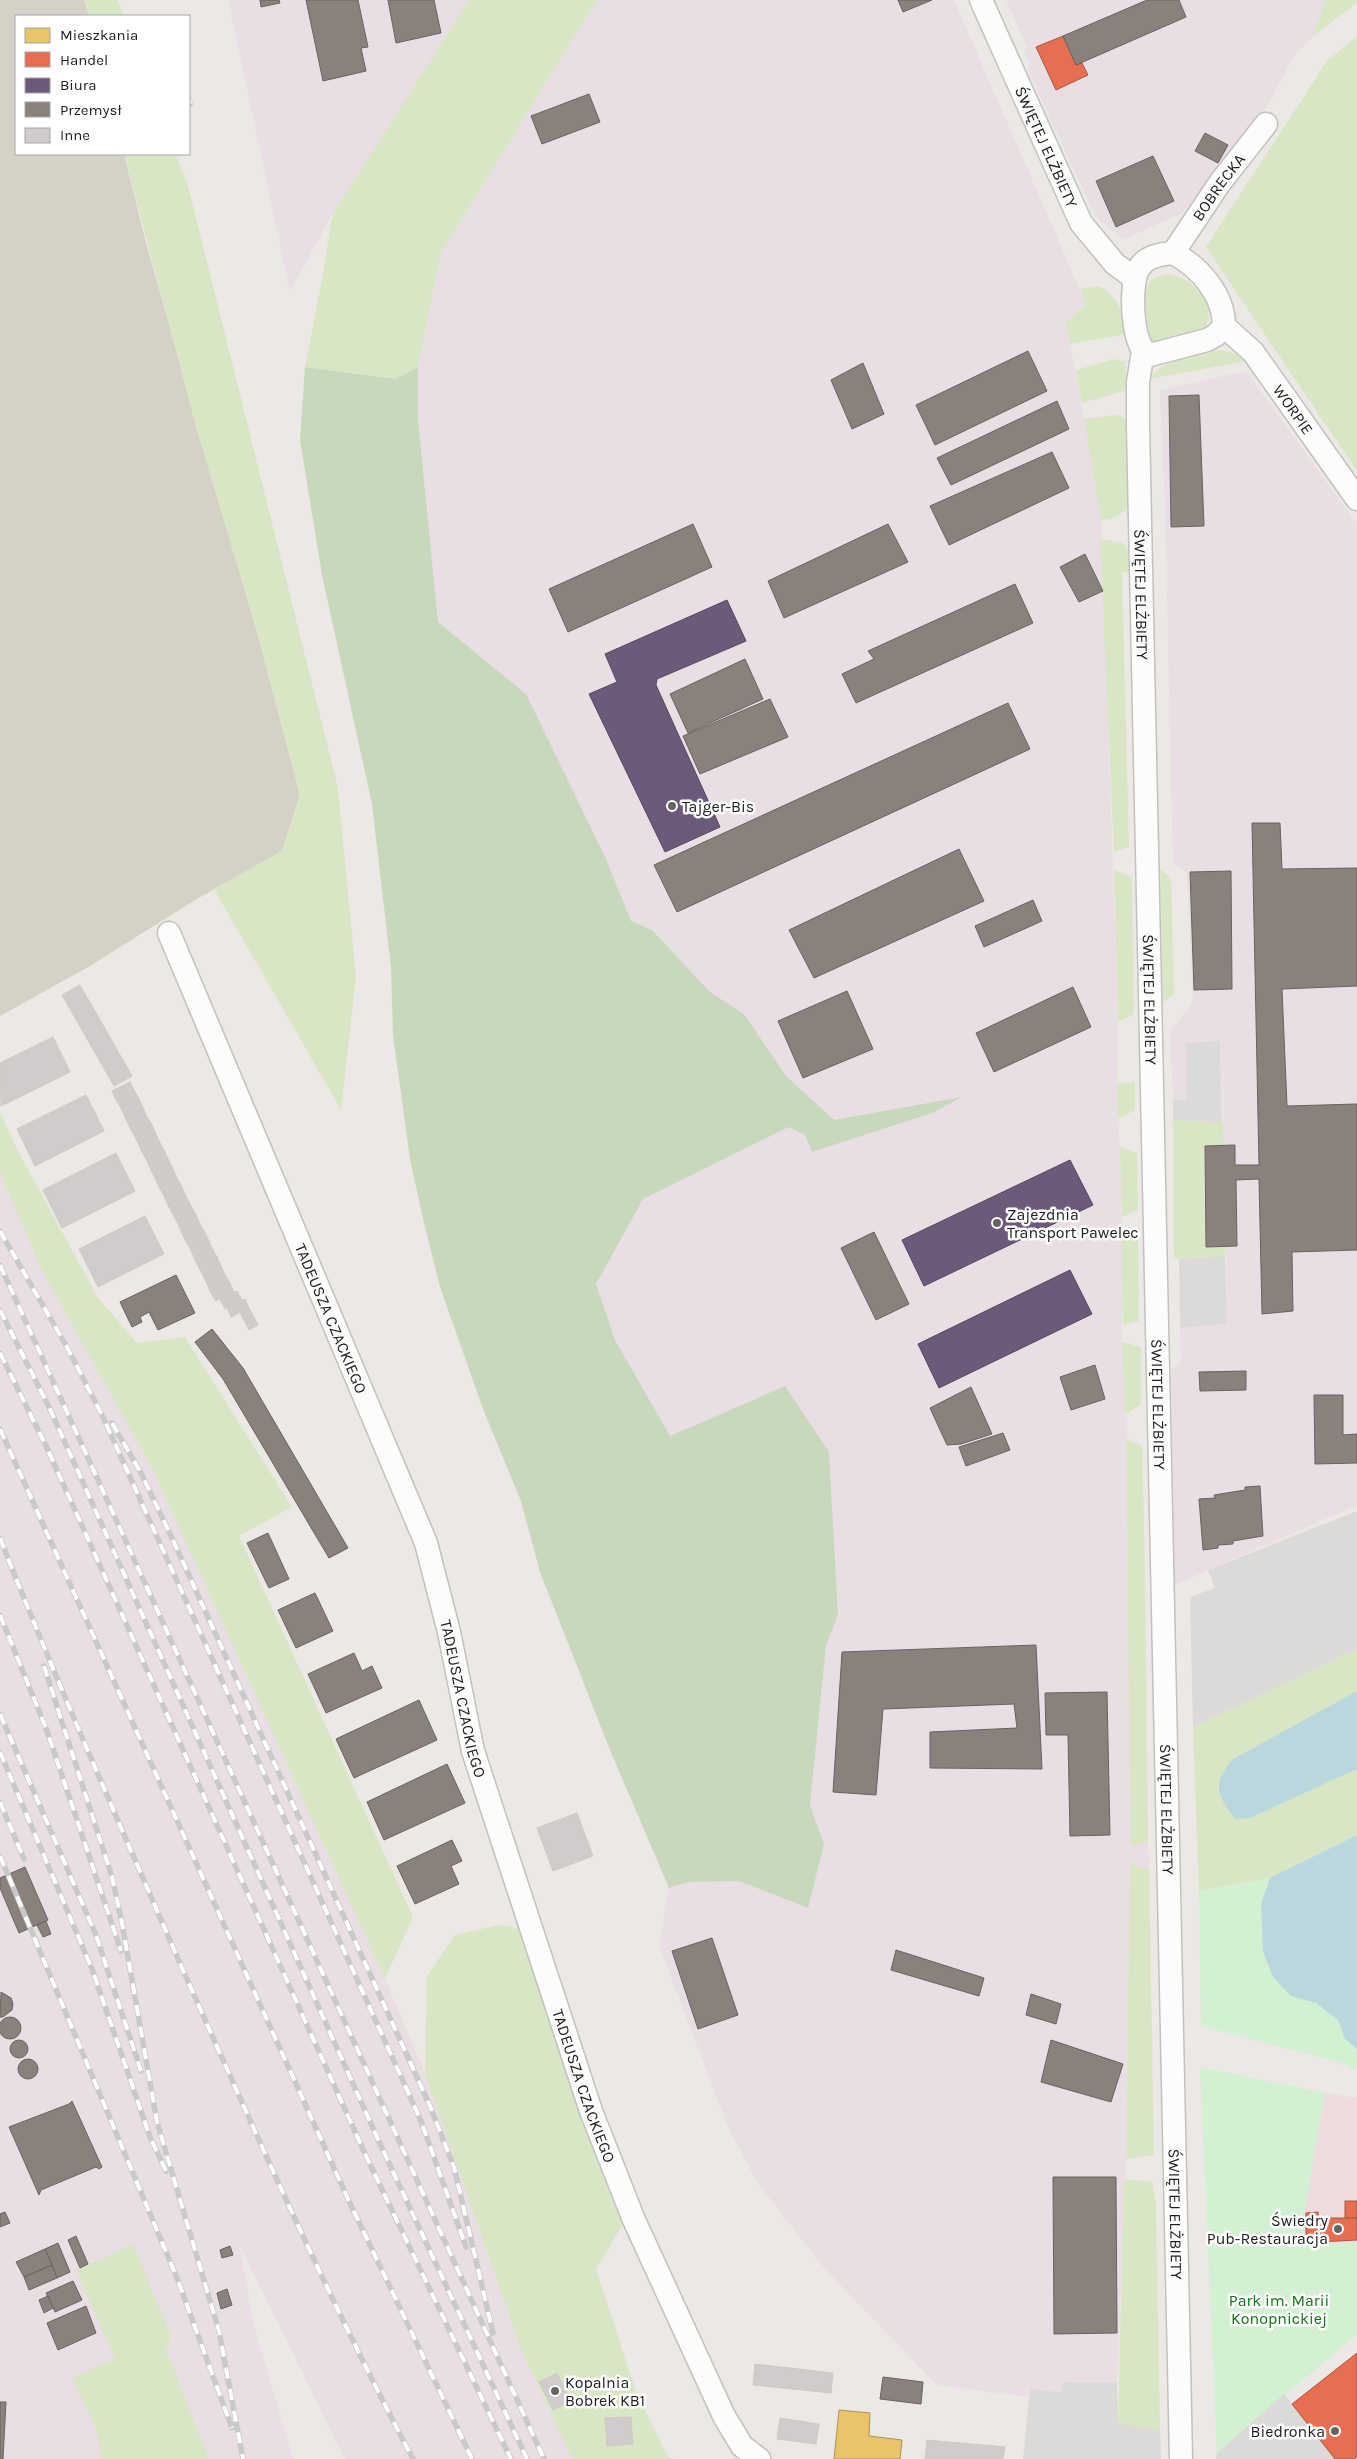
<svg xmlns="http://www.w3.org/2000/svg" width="1357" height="2459" font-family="Karla,sans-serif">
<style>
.commercial{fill:#eddcdb}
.industrial{fill:#e8dee4}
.construction{fill:#d4d2c7}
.grass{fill:#d9e6c5}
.forest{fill:#c8d8bc}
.park{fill:#d4f0d2}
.parking{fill:#dbdad9}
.water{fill:#bad7dd}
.homes{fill:#e9c46a;stroke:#ac9253}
.shops{fill:#e76f51;stroke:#aa5641}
.offices{fill:#6d597a;stroke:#55475e}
.industry{fill:#8a817c;stroke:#696360}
.building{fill:#d0cccb;stroke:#cecac7}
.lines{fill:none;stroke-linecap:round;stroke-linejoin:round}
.minor-casing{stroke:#c2c1c0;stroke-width:25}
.minor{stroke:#fcfcfb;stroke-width:22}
.rail-casing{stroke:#cac9c9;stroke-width:5.5}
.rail{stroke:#fff;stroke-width:4;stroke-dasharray:11;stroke-linecap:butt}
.poi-dot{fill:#656463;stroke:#fff;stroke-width:2}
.labels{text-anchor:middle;stroke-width:5;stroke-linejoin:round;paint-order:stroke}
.street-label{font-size:16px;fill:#1d1d1d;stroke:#fff}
.poi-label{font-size:16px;fill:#1d1d1d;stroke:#fff;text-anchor:start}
.park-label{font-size:16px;fill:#117414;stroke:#fff}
</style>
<rect width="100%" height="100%" fill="#ebe8e5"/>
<!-- commercial -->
<polygon class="commercial" points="1325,2093 1357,2098 1357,2243 1304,2244 1304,2215"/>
<!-- industrial -->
<g class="industrial">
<polygon points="228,0 469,0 332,215 290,291"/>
<polygon points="597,0 954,0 1086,304 1065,323 1078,381 1101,520 1118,1022 1117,1084 1122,1217 1122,1342 1128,1452 1131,1846 1148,1841 1149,1870 1130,1864 1126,2159 1117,2383 1064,2382 1060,2392 1030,2389 1027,2397 937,2385 825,2269 757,2182 726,2122 659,1945 669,1888 688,1882 739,1881 807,1908 824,1844 810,1805 826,1645 838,1615 829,1452 808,1422 754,1399 670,1436 615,1340 596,1284 642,1199 789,1127 805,1135 812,1152 932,1113 960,1098 834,1121 786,1076 744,1014 710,992 652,930 631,921 606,859 438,622 418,419 418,367 441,253"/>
<polygon points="1006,0 1326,0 1313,36 1294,56 1259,121 1210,180 1181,214 1123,239 1096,217 1028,70 1029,63 1024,51 1027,47"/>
<polygon points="1246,371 1357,524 1357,1505 1174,1585 1171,1369 1181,1364 1180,1328 1227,1324 1226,1247 1205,1247 1204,1146 1224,1145 1220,1041 1187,1100 1173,1100 1170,1032 1193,1002 1187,874 1173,862 1165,508 1160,390"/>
<polygon points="0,1173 43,1273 152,1468 385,1979 425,2073 520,2347 572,2459 345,2459 239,2244 254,2326 293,2459 0,2459"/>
</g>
<!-- construction -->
<polygon class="construction" points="0,0 85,0 89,16 16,16 16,154 124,154 146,243 257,632 300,795 282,851 195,900 90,966 0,1016"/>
<!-- grass -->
<g class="grass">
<polygon points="84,0 118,0 123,16 89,16"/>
<polygon points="469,0 597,0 441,253 418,367 396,379 305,367 323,274 332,215"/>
<polygon points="1326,0 1357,0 1357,3 1313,36"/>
<polygon points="1357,36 1357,471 1206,247 1327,61"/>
<polygon points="124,154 175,154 187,182 338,788 356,977 341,1110 214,889 282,851 300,795 257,632 196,427"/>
<path d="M1164,274C1190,272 1227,313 1200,331L1159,343L1150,341L1148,337L1145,294L1151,280Z"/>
<path d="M1099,286C1117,296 1125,314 1127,334L1070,344L1065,323L1086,304L1080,289Z"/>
<path d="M1221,350L1239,355L1247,361L1149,379C1169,357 1192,354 1221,350Z"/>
<polygon points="1114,359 1125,362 1127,390 1082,403 1076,370"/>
<path d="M1119,415L1126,420L1130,505C1122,514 1114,520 1101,520L1084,419Z"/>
<polygon points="1100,539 1123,543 1129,551 1129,573 1122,572 1129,847 1114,852"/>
<polygon points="1160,869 1171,878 1174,994 1163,1002"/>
<polygon points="1114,870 1132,877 1134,1014 1118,1022"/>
<polygon points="1135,1082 1135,1110 1118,1119 1117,1084"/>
<polygon points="0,1112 17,1149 98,1298 137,1343 185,1337 292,1507 239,1536 413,1917 385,1979 152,1468 43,1273 0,1173"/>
<polygon points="1173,1120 1223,1122 1224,1145 1204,1147 1205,1247 1226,1247 1225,1256 1174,1259"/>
<polygon points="1120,1147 1137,1153 1138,1210 1122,1217"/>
<polygon points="1121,1234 1138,1237 1139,1321 1123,1325"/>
<polygon points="1122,1342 1141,1347 1141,1404 1125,1415"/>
<path d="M1126,1439L1142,1446C1146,1578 1146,1709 1148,1841L1131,1846Z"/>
<polygon points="1357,1649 1357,1691 1233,1759 1250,1818 1357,1769 1357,1835 1270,1878 1199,1891 1193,1727"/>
<polygon points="1130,1864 1149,1870 1154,2155 1126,2159"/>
<polygon points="499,1925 519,1928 623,2224 596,2269 636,2392 668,2457 673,2459 572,2459 520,2347 425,2073 427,1976 455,1935"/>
<polygon points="1124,2179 1152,2182 1156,2204 1160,2431 1118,2424"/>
<polygon points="133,2244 171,2336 166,2349 209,2459 101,2459 97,2430 72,2378 115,2359 76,2270"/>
</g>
<!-- forest -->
<polygon class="forest" points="305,367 396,379 418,367 418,419 438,622 526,694 606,859 631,921 652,930 710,992 744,1014 786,1076 834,1120 962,1097 932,1113 812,1152 805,1135 789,1127 643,1199 596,1284 615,1340 670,1436 785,1386 829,1452 838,1615 826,1645 810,1805 824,1844 808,1908 739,1881 688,1882 669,1888 610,1750 540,1572 521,1501 483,1409 440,1287 423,1219 410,1159 393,1035 391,967 372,804 322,575 300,440"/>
<!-- park -->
<g class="park">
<polygon points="1270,1878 1261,1904 1291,1996 1316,2003 1339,2020 1345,2039 1357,2049 1357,2071 1339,2062 1201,2026 1199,1891"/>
<polygon points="1200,2067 1325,2093 1304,2215 1304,2244 1357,2243 1357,2334 1217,2453"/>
</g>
<!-- parking -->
<g class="parking">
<polygon points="1220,1041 1222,1122 1173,1120 1173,1100 1187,1100 1186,1043"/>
<polygon points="1225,1256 1227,1324 1180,1328 1179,1259"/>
<polygon points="1357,1511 1357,1649 1193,1727 1190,1597 1215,1588 1208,1570"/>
<polygon points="1063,2382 1117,2383 1118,2423 1160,2431 1161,2459 1023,2459 1030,2389 1060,2392"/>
<polygon points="1284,2394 1335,2459 1216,2459 1217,2453"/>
</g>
<!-- water -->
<g class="water">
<path d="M1357,1691V1769L1250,1818L1236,1819C1216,1796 1212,1783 1233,1759Z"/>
<polygon points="1357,1835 1357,2049 1345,2039 1338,2020 1316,2003 1291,1996 1273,1977 1263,1952 1261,1904 1270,1878"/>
</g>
<!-- homes -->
<polygon class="homes" points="839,2410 870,2413 869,2436 902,2440 900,2459 834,2459"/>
<!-- shops -->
<g class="shops">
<polygon points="1063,36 1076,65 1082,63 1088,75 1056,90 1036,47"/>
<rect x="1345" y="2201" width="12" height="17"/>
<polygon points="1318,2212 1319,2242 1306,2242 1306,2213"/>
<polygon points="1319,2218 1357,2218 1357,2240 1319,2242"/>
<polygon points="1357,2353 1357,2457 1354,2459 1335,2459 1292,2404"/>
</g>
<!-- offices -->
<g class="offices">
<polygon points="727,600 746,641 657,679 656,685 720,827 665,852 589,694 617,682 605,654"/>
<polygon points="1070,1160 1093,1205 924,1286 902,1240"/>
<polygon points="1070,1270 1092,1314 939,1388 918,1344"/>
</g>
<!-- industry -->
<g class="industry">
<polygon points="260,0 279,0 280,3 261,7"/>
<polygon points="306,0 358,0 368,47 361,48 366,71 323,81"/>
<polygon points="388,0 434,0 441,33 396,43"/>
<polygon points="898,0 932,0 903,12"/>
<polygon points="1147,0 1179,0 1186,17 1076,65 1063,36"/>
<polygon points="589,94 600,122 542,144 531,116"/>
<polygon points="1205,133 1228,145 1218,163 1195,151"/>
<polygon points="1153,156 1174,201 1116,227 1096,181"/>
<polygon points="1028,351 1047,391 935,445 916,405"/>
<polygon points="863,363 884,414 852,429 831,380"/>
<polygon points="1199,395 1204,526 1171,527 1169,396"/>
<polygon points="1057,401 1069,429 951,485 937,458"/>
<polygon points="1052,452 1069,488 949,545 930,506"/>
<polygon points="693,524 712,567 568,632 549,589"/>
<polygon points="888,524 908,562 784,618 768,581"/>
<polygon points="1085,554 1103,591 1079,602 1060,567"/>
<polygon points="1015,584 1033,623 856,703 842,674 874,659 868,651"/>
<polygon points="745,659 763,699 688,733 670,694"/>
<polygon points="770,699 788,737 700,774 683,736"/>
<polygon points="1008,703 1030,749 677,912 654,865"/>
<polygon points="1252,823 1280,823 1282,869 1357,868 1357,986 1282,989 1287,1106 1357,1104 1357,1250 1292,1252 1293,1311 1262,1314 1259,1179 1236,1180 1237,1246 1206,1247 1205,1146 1235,1145 1235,1165 1259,1165"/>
<polygon points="959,849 984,901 814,978 789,930"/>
<polygon points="1231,871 1232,989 1194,990 1190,872"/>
<polygon points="1033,900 1042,921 984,947 975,926"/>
<polygon points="1073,987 1091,1027 994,1072 976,1033"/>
<polygon points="847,991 873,1049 803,1078 778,1021"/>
<polygon points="874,1232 909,1304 876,1320 841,1248"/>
<polygon points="176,1275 195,1313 158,1330 149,1312 140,1317 142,1322 132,1327 120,1302"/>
<polygon points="212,1329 243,1368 348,1548 329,1558 223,1379 195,1342"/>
<polygon points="1095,1365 1105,1399 1071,1410 1060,1377"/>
<polygon points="1246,1371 1246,1390 1200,1391 1199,1372"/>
<polygon points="971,1387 992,1434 961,1444 947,1445 930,1408"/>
<polygon points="1314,1395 1343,1395 1343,1435 1357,1434 1357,1463 1315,1464"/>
<polygon points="1003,1433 1010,1450 966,1466 959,1447"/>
<polygon points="1260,1486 1263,1536 1233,1541 1233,1544 1218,1545 1218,1548 1203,1550 1199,1499 1215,1498 1214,1495 1245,1490 1245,1487"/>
<polygon points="268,1533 289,1579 269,1588 247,1543"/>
<polygon points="315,1593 333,1631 296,1648 278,1610"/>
<polygon points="1036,1645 1042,1769 930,1768 930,1732 1017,1728 1014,1704 883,1709 876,1795 833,1792 842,1652"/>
<polygon points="354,1653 362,1671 372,1666 382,1688 326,1713 308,1674"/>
<polygon points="1107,1692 1110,1835 1070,1836 1068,1735 1046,1735 1045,1693"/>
<polygon points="419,1700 437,1740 354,1778 336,1739"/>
<polygon points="447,1764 465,1803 384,1840 367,1802"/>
<polygon points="452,1840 462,1861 451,1866 459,1884 415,1904 397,1866"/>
<polygon points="25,1867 48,1920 19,1933 0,1888 0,1878"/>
<polygon points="46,1921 51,1934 43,1937 37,1925"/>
<polygon points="712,1938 738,2015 698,2029 672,1951"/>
<polygon points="896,1950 984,1978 979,1996 891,1970"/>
<polygon points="1,1992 11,1998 13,2004 12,2010 3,2017 0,2017"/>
<polygon points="1031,1994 1061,2004 1056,2024 1026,2015"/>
<circle cx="10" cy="2028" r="11"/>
<polygon points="1051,2040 1123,2064 1111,2102 1041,2082"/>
<circle cx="19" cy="2049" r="9"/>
<circle cx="28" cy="2069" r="10"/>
<polygon points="72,2101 102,2167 99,2169 96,2167 41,2190 39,2195 9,2127 69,2104"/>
<polygon points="1053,2177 1116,2177 1117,2333 1054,2334"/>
<polygon points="5,2212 10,2223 0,2227 0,2214"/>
<polygon points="76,2236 88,2264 80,2268 68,2240"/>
<polygon points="58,2243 70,2272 57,2278 45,2249"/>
<polygon points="230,2246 233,2255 222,2258 220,2250"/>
<polygon points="45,2249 52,2265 24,2277 16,2262"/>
<polygon points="52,2265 57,2278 29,2290 24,2277"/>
<polygon points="73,2281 82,2300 55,2312 46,2293"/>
<polygon points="227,2289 232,2305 221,2309 217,2293"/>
<polygon points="48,2296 53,2308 44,2313 39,2300"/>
<polygon points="86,2306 96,2333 58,2350 47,2323"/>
<polygon points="883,2377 923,2382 921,2404 880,2399"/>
<polygon points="0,2402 6,2402 3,2459 0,2459"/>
</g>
<!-- building -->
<g class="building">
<polygon points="80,985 132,1076 114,1086 62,995"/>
<polygon points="53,1037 70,1072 1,1106 0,1063"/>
<polygon points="130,1082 134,1090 116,1100 112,1091"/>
<polygon points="134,1090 139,1099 121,1108 116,1100"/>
<polygon points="86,1095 104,1131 35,1166 17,1129"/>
<polygon points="139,1099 143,1108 125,1117 121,1108"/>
<polygon points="143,1108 147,1117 129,1126 125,1117"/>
<polygon points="147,1117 152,1125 134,1135 129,1126"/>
<polygon points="152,1125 156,1134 138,1143 134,1135"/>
<polygon points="156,1134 160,1143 142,1152 138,1143"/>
<polygon points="160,1143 165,1152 147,1161 142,1152"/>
<polygon points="165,1152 169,1161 151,1170 147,1161"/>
<polygon points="116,1153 135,1191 62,1228 43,1190"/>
<polygon points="169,1161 173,1169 155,1178 151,1170"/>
<polygon points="173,1169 177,1178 159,1187 155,1178"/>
<polygon points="177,1178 182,1187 164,1196 159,1187"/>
<polygon points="182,1187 186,1196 168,1205 164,1196"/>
<polygon points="186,1196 190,1204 172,1213 168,1205"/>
<polygon points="190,1204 195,1213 177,1222 172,1213"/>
<polygon points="195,1213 199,1222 181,1231 177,1222"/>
<polygon points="145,1216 164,1254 98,1287 79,1249"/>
<polygon points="199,1222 204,1231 185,1240 181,1231"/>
<polygon points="204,1231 208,1239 190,1248 185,1240"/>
<polygon points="208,1239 212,1248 194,1257 190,1248"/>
<polygon points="212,1248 217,1257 198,1266 194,1257"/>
<polygon points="217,1257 221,1266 203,1275 198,1266"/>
<polygon points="221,1266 225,1275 207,1284 203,1275"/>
<polygon points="225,1275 230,1283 211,1293 207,1284"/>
<polygon points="230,1283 234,1292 216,1301 211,1293"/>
<polygon points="237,1291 242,1300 225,1309 220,1299"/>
<polygon points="245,1299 249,1308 231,1317 227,1308"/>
<polygon points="249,1308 258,1325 249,1330 240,1313"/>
<polygon points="577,1813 593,1856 553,1871 537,1828"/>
<polygon points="755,2364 833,2373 831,2393 753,2385"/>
<polygon points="557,2373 571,2401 553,2410 539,2382"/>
<polygon points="631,2417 633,2444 607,2446 605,2418"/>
<polygon points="780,2418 819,2424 816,2444 777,2439"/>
<polygon points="927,2440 1005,2447 1003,2459 925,2459"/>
</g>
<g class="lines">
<!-- minor casing -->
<g class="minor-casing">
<g id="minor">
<path id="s1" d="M981,0L1081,223L1115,264L1134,278"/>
<path d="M1173,253C1200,267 1224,295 1224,326L1216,335L1207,340L1150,355C1131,350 1129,282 1139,268C1146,256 1161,254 1173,253Z"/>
<path id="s2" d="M1173,253L1219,184L1266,124"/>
<path id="s3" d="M1224,326L1253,352L1357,499"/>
<path id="s4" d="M1143,351L1138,382V426L1181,2459"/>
<path id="s5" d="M169,933L426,1543L449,1632L473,1751L591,2111L634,2220L724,2416L742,2446L759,2459"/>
</g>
</g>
<!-- minor -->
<use href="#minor" class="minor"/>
<!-- rail casing -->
<g class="rail-casing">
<g id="rail">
<polyline points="189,99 190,104"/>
<polyline points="0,1231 68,1349 102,1415 421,2121 466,2247"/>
<polyline points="0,1265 544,2459"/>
<polyline points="0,1310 49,1407 381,2146 527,2459"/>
<polyline points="0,1353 47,1448 366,2156 511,2459"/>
<polyline points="112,1423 141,1473 172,1538 430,2106 454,2167 493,2333"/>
<polyline points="0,1429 348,2199 472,2459"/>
<path d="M0,1538C57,1683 120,1825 182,1968C255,2132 329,2300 413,2459"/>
<polyline points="0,1615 46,1728 121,1951"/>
<polyline points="44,1666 112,1877 122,1923 157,2122 219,2331 243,2459"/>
<polyline points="0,1714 96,1935 141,2071"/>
<polyline points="0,1752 92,1969 150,2137 166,2171"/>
<polyline points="0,1802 24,1859"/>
<polyline points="0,1856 177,2278 232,2428"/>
</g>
</g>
<!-- rail -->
<use href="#rail" class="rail"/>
</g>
<!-- markers -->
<g class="poi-dot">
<circle cx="672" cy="806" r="5"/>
<circle cx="997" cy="1223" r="5"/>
<circle cx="1338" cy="2229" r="5"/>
<circle cx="555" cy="2391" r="5"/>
<circle cx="1335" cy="2431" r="5"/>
</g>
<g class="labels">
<!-- street labels -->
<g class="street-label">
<text dy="6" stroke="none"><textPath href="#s1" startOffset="161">ŚWIĘTEJ ELŻBIETY</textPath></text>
<text dy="6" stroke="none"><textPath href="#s2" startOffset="80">BOBRECKA</textPath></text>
<text dy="6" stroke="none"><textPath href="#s3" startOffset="109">WORPIE</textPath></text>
<text dy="6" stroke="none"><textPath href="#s4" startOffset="244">ŚWIĘTEJ ELŻBIETY</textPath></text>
<text dy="6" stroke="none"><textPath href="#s4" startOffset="649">ŚWIĘTEJ ELŻBIETY</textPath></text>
<text dy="6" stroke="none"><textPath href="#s5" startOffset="418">TADEUSZA CZACKIEGO</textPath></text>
<text dy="6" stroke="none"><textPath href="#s4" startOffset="1054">ŚWIĘTEJ ELŻBIETY</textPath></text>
<text dy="6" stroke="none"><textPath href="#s5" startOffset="822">TADEUSZA CZACKIEGO</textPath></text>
<text dy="6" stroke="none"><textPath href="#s4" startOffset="1459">ŚWIĘTEJ ELŻBIETY</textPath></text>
<text dy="6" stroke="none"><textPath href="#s5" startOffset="1228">TADEUSZA CZACKIEGO</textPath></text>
<text dy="6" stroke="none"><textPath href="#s4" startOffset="1864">ŚWIĘTEJ ELŻBIETY</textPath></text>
</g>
<!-- poi labels -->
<g class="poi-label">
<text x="682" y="812">Tajger-Bis</text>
<text x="1007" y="1220">Zajezdnia<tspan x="1007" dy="18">Transport Pawelec</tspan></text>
<text x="1328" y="2226" text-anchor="end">Świedry<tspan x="1328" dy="18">Pub-Restauracja</tspan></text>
<text x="565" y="2388">Kopalnia<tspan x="565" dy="18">Bobrek KB1</tspan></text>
<text x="1325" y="2437" text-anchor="end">Biedronka</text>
</g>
<!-- park labels -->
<g class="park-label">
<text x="1279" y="2306">Park im. Marii<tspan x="1279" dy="18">Konopnickiej</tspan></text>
</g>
</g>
<!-- legend -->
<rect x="15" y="15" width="175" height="140" fill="#ffffff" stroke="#a5a5a5"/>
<rect x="25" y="28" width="25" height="15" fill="#e9c46a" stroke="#a5a5a5"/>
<text x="60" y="40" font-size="15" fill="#1d1d1d">Mieszkania</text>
<rect x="25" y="52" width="25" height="15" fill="#e76f51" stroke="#a5a5a5"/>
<text x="60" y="65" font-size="15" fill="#1d1d1d">Handel</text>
<rect x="25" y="78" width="25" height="15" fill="#6d597a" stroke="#a5a5a5"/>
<text x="60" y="90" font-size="15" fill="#1d1d1d">Biura</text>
<rect x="25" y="102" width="25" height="15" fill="#8a817c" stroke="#a5a5a5"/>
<text x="60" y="115" font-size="15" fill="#1d1d1d">Przemysł</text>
<rect x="25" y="128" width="25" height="15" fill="#d0cccb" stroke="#a5a5a5"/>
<text x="60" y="140" font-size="15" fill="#1d1d1d">Inne</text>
</svg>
